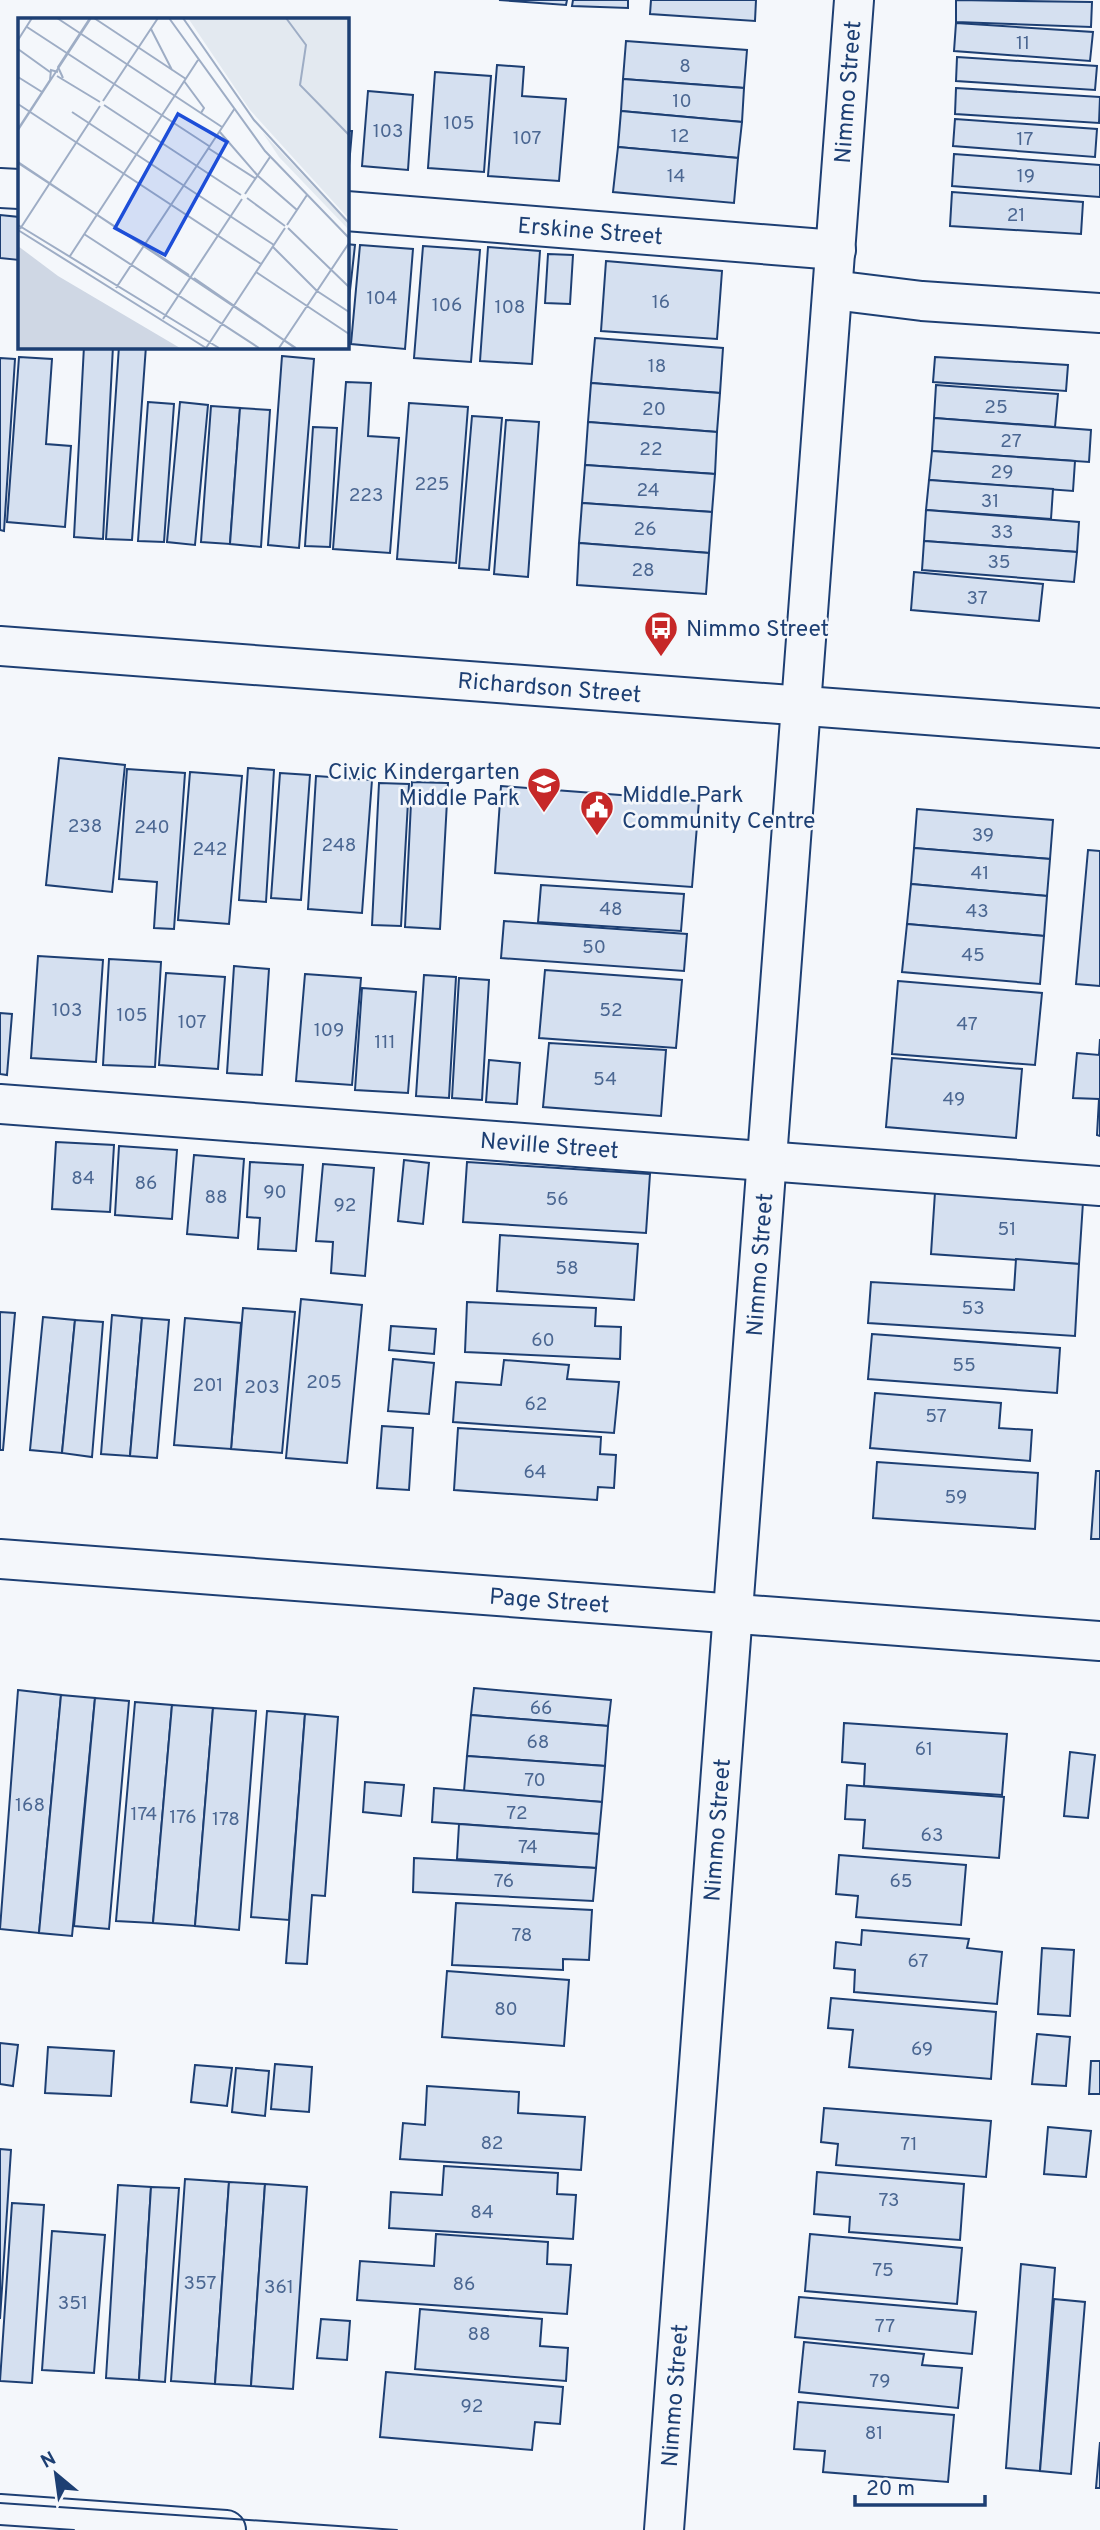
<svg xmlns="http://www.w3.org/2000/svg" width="1100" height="2530" font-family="Overpass,sans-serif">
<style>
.building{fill:#d5e0f0;stroke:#1d3f73;stroke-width:2}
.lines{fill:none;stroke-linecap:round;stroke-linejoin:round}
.minor-casing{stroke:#1d3f73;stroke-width:42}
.minor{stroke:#f4f7fb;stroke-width:38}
.tram{stroke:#1d3f73;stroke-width:2}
.labels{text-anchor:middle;stroke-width:5;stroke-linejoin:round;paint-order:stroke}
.number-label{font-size:19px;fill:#4b6792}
.street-label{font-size:23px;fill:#1d3f73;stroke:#f4f7fb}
.poi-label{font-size:23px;fill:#1d3f73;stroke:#f4f7fb;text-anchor:start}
.inset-road{fill:none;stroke:#9eadc5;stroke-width:2}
.view{fill:#1d4ed8;fill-opacity:0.15;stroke:#1d4ed8;stroke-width:3.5}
.inset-edge{fill:none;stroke:#1d3f73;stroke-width:3.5}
</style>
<rect width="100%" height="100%" fill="#f4f7fb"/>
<!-- building -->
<g class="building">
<polygon points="499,0 567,0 566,5"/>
<polygon points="573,0 628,0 628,8 572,6"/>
<polygon points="651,0 756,0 755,21 650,14"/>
<polygon points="956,0 1092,2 1091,27 956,22"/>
<polygon points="956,23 1093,32 1090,61 954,51"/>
<polygon points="626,41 747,50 744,88 623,79"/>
<polygon points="957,57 1097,66 1095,90 956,81"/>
<polygon points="497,65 524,67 522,96 566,99 559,181 488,176"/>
<polygon points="435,72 491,76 484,172 428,168"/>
<polygon points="623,79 744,88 742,122 621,111"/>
<polygon points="956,88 1100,97 1099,123 955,114"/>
<polygon points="368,91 413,95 408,170 362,166"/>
<polygon points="621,111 742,122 738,158 618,147"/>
<polygon points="955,119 1097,129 1095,157 953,146"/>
<polygon points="346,131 352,131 348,177 346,177"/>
<polygon points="618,147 738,158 734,203 613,192"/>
<polygon points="954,154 1100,165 1100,197 952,186"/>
<polygon points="952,192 1083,202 1081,234 950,226"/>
<polygon points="0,215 19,217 19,260 0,258"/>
<polygon points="346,244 355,245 346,327"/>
<polygon points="360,245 413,249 405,349 351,344"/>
<polygon points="423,246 480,250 471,362 414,358"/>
<polygon points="488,247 540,251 532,364 480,361"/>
<polygon points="548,254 573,255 570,304 545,303"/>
<polygon points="606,261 722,271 717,339 601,331"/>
<polygon points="595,338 723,348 720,393 591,383"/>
<polygon points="84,346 113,346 103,539 74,537"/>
<polygon points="119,346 146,346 132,540 106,539"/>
<polygon points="282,356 314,359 299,548 268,545"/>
<polygon points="19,357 52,359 46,444 71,446 65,527 7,522"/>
<polygon points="935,357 1068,365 1066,391 933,382"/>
<polygon points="0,358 15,359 4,531 0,530"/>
<polygon points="346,382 371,383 368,436 399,438 390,553 333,549"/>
<polygon points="591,383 720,393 717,432 588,422"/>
<polygon points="936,385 1058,394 1055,427 934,418"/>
<polygon points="148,402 174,404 164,542 138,541"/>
<polygon points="180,402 208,405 195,545 167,542"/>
<polygon points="409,403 468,407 456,563 397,559"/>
<polygon points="211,406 240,408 230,544 201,542"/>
<polygon points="240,408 270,410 261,547 230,544"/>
<polygon points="472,416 502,418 489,570 459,568"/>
<polygon points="934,418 1091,430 1089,462 932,451"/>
<polygon points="506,420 539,422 528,577 494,574"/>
<polygon points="588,422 717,432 715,474 585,465"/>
<polygon points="313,427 337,428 330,547 305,546"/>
<polygon points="932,451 1075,461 1073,491 929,480"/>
<polygon points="585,465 715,474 712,512 582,503"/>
<polygon points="929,480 1053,489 1051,519 926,510"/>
<polygon points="582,503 712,512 709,553 579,543"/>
<polygon points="926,510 1079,522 1077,552 924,541"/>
<polygon points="924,541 1077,552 1074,582 922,570"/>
<polygon points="579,543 709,553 706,594 577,585"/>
<polygon points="914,572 1043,584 1039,621 911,610"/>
<polygon points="59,758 125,765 112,892 46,885"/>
<polygon points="248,768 274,770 266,902 239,900"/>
<polygon points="127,769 185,773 174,929 154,928 157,882 119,879"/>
<polygon points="190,772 242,776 229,924 178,920"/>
<polygon points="280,773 310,775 301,900 271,898"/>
<polygon points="316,776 372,780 362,913 308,909"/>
<polygon points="412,782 448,783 440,929 405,927"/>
<polygon points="379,783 409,784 401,926 372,925"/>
<polygon points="501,786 699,801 692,887 495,873"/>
<polygon points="917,809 1053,820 1050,859 914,848"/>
<polygon points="914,848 1050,859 1047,896 911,884"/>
<polygon points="1088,850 1100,851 1100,986 1076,984"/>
<polygon points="911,884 1047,896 1044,936 907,924"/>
<polygon points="541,885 684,894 681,931 538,922"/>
<polygon points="504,921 687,934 684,971 501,958"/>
<polygon points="907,924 1044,936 1040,984 902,972"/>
<polygon points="38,956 103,960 96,1062 31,1058"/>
<polygon points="109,959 161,962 155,1067 103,1065"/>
<polygon points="234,966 269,969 262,1075 227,1073"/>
<polygon points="545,970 682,980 676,1048 539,1038"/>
<polygon points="166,973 225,977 218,1069 159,1065"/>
<polygon points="305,974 361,978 352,1085 296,1081"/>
<polygon points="424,975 456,977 449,1098 416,1096"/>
<polygon points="459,978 489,980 482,1100 452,1098"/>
<polygon points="898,981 1042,993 1035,1065 892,1054"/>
<polygon points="362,988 416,992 408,1093 355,1090"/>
<polygon points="0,1013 12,1014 7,1075 0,1074"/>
<polygon points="1100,1039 1100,1136 1097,1135 1099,1099 1073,1098 1077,1053 1099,1055"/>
<polygon points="549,1043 666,1050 661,1116 543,1107"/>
<polygon points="892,1058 1022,1069 1016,1138 886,1127"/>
<polygon points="489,1060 520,1063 517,1104 486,1102"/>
<polygon points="56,1142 114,1145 110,1212 52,1209"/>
<polygon points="119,1146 177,1150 172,1219 115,1215"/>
<polygon points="194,1155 244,1159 238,1238 187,1234"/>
<polygon points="404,1160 429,1163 423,1224 398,1221"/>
<polygon points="250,1162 303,1165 296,1251 258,1249 260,1218 247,1217"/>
<polygon points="467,1162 650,1174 646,1233 463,1222"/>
<polygon points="323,1164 374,1168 365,1276 331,1273 333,1242 316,1241"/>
<polygon points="935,1192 1083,1202 1079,1264 931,1254"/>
<polygon points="500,1235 638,1244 634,1300 497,1291"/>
<polygon points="1016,1259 1079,1264 1075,1336 868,1323 871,1282 1014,1290"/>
<polygon points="301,1299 362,1305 347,1463 286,1458"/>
<polygon points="467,1302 596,1308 595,1326 621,1327 620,1359 465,1352"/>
<polygon points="243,1308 295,1312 282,1453 231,1449"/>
<polygon points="0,1312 15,1313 3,1450 0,1450"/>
<polygon points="112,1315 142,1318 130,1456 101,1454"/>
<polygon points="43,1317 75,1320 62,1453 30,1450"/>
<polygon points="142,1318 169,1320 157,1458 130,1456"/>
<polygon points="185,1318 241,1323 231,1449 174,1445"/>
<polygon points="75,1320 103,1322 92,1457 62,1453"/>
<polygon points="391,1326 436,1329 434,1354 389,1350"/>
<polygon points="872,1334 1060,1348 1057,1393 868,1379"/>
<polygon points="393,1359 434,1363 429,1414 388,1411"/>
<polygon points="504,1360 569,1365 567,1379 619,1382 614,1433 453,1422 456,1382 501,1385"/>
<polygon points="875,1393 1001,1403 999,1428 1032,1430 1030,1461 870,1448"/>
<polygon points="382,1426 413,1428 409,1490 377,1488"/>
<polygon points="458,1428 601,1437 600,1454 616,1455 614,1488 598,1487 597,1500 454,1490"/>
<polygon points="877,1462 1038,1473 1035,1529 873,1518"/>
<polygon points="1096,1471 1100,1471 1100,1539 1091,1539"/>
<polygon points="474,1688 611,1700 608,1726 471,1715"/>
<polygon points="18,1690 61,1695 39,1933 0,1929"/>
<polygon points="61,1695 95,1698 72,1936 39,1933"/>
<polygon points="95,1698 129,1701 109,1929 74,1926"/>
<polygon points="135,1702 172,1705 153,1923 116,1921"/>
<polygon points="172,1705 213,1708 195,1926 153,1923"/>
<polygon points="213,1708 256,1711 239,1930 195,1926"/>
<polygon points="267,1711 305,1714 289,1920 251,1917"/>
<polygon points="305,1714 338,1717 325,1896 312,1895 307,1964 286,1963"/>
<polygon points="471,1715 608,1726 605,1766 467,1756"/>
<polygon points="844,1723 1007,1734 1002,1795 864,1786 865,1764 842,1762"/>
<polygon points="1070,1752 1095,1755 1088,1818 1064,1816"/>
<polygon points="467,1756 605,1766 602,1802 464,1791"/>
<polygon points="365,1782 404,1785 401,1816 363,1812"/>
<polygon points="847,1785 1004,1797 999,1858 863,1848 865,1820 845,1819"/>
<polygon points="434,1788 602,1802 599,1834 432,1822"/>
<polygon points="459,1824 599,1834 596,1868 457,1859"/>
<polygon points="839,1855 966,1865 961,1925 856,1917 858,1896 836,1894"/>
<polygon points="414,1858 596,1868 593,1901 413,1892"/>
<polygon points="456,1903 592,1910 589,1960 563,1959 563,1970 452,1965"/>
<polygon points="862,1930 969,1939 967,1948 1002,1952 997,2004 854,1992 855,1970 834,1968 836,1942 861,1945"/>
<polygon points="1042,1948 1074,1950 1070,2016 1038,2014"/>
<polygon points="447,1971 569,1980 564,2046 442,2037"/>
<polygon points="831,1998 996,2012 991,2079 849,2067 853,2030 828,2028"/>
<polygon points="1037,2034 1070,2037 1066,2086 1032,2084"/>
<polygon points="0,2043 18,2045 13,2086 0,2084"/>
<polygon points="48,2047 114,2051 111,2096 45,2093"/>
<polygon points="1091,2061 1100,2061 1100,2094 1089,2094"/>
<polygon points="275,2064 312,2067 309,2112 271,2109"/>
<polygon points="195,2065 232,2068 227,2106 191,2102"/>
<polygon points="236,2068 269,2071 265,2116 232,2112"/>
<polygon points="427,2086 519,2092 518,2113 585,2117 581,2170 400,2159 403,2123 425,2125"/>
<polygon points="824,2108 991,2121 986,2177 836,2165 838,2144 821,2142"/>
<polygon points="1048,2127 1091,2131 1086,2177 1044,2174"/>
<polygon points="0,2149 11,2150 0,2319"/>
<polygon points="444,2166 558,2173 557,2194 576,2195 573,2239 389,2228 391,2192 442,2195"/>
<polygon points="817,2172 964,2184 960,2240 849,2232 850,2217 814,2214"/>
<polygon points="185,2179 229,2182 215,2384 171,2381"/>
<polygon points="229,2182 265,2184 251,2386 215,2384"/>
<polygon points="265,2184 307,2187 293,2389 251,2386"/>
<polygon points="118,2185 151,2187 139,2380 106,2378"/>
<polygon points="151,2187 179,2188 165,2382 139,2380"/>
<polygon points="12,2203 44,2205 32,2383 0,2381"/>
<polygon points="52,2231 105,2235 94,2373 42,2370"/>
<polygon points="436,2234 548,2242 547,2264 571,2265 567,2314 357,2300 360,2261 434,2266"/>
<polygon points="810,2234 962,2248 957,2304 805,2291"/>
<polygon points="1021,2264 1055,2268 1040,2471 1006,2468"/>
<polygon points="799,2297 976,2312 972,2354 795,2337"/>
<polygon points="1054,2299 1085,2302 1071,2474 1040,2471"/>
<polygon points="420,2309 542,2319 540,2346 568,2348 566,2381 415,2369"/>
<polygon points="321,2319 350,2321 347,2360 317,2358"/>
<polygon points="804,2342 924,2354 922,2365 962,2368 958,2408 799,2392"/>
<polygon points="386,2372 563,2387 560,2424 535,2422 532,2450 380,2437"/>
<polygon points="798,2402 954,2415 948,2482 823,2472 825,2451 794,2449"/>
<polygon points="1100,2442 1100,2488 1096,2488"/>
</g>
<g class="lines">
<!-- minor casing -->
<g class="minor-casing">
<g id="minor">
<polyline points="0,188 19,189"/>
<path id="s1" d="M346,211L836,250"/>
<polyline points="833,290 922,301 1100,313"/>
<path id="s2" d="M0,646C367,670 733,704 1100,728"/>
<path id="s3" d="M0,1104L1100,1186"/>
<path id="s4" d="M0,1559L1100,1641"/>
<polyline points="0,2514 226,2530"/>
<path id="s5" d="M664,2530L854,0"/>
</g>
</g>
<!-- minor -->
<use href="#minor" class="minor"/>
<!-- tram -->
<g class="tram">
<polyline points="0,2503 397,2530"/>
<polyline points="0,2525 74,2530"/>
</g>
</g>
<!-- icons -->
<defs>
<g id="bus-pin" transform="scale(1.75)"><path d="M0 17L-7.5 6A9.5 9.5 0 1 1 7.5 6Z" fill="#c62828" stroke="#f4f7fb"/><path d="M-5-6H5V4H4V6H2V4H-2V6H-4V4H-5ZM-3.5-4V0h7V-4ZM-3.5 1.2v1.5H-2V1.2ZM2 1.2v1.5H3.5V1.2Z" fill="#fff"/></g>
<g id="school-pin" transform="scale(1.75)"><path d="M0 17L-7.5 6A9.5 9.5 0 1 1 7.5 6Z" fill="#c62828" stroke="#f4f7fb"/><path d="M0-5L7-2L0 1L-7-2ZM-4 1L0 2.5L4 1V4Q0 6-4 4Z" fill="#fff"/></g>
<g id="civic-pin" transform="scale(1.75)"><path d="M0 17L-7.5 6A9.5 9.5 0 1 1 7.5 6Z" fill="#c62828" stroke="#f4f7fb"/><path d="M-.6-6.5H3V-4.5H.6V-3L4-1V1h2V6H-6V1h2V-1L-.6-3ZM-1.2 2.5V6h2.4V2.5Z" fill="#fff"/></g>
</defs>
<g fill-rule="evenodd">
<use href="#bus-pin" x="661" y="628"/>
<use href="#school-pin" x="544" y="784"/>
<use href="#civic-pin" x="597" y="807"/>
</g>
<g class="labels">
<!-- number labels -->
<g class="number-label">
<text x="1023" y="49">11</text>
<text x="685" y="72">8</text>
<text x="682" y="107">10</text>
<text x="459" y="129">105</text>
<text x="388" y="137">103</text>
<text x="680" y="142">12</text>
<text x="527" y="144">107</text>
<text x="1025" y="145">17</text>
<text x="676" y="182">14</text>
<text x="1026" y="182">19</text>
<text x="1016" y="221">21</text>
<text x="382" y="304">104</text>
<text x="661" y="308">16</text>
<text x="447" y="311">106</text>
<text x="510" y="313">108</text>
<text x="657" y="372">18</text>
<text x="996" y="413">25</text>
<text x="654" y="415">20</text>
<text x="1011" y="447">27</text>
<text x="651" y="455">22</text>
<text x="1002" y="478">29</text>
<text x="432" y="490">225</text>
<text x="648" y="496">24</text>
<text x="366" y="501">223</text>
<text x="990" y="507">31</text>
<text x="645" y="535">26</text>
<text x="1002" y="538">33</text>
<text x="999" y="568">35</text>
<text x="643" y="576">28</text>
<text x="977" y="604">37</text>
<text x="85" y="832">238</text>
<text x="152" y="833">240</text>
<text x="983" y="841">39</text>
<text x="339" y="851">248</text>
<text x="210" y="855">242</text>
<text x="980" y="879">41</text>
<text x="611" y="915">48</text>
<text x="977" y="917">43</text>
<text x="594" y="953">50</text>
<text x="973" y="961">45</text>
<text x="67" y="1016">103</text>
<text x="611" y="1016">52</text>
<text x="132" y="1021">105</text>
<text x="192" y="1028">107</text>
<text x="967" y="1030">47</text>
<text x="329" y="1036">109</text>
<text x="385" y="1048">111</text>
<text x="605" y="1085">54</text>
<text x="954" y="1105">49</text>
<text x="83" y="1184">84</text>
<text x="146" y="1189">86</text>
<text x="275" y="1198">90</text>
<text x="216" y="1203">88</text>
<text x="557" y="1205">56</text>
<text x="345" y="1211">92</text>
<text x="1007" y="1235">51</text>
<text x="567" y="1274">58</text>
<text x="973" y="1314">53</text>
<text x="543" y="1346">60</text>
<text x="964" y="1371">55</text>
<text x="324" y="1388">205</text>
<text x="208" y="1391">201</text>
<text x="262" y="1393">203</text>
<text x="536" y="1410">62</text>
<text x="936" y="1422">57</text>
<text x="535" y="1478">64</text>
<text x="956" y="1503">59</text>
<text x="541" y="1714">66</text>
<text x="538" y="1748">68</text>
<text x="924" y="1755">61</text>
<text x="535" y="1786">70</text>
<text x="30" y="1811">168</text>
<text x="517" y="1819">72</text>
<text x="144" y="1820">174</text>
<text x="183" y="1823">176</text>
<text x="226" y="1825">178</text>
<text x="932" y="1841">63</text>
<text x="528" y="1853">74</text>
<text x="504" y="1887">76</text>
<text x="901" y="1887">65</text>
<text x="522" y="1941">78</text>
<text x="918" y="1967">67</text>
<text x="506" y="2015">80</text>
<text x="922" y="2055">69</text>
<text x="492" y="2149">82</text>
<text x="909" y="2150">71</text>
<text x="889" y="2206">73</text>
<text x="482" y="2218">84</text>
<text x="883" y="2276">75</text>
<text x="200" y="2289">357</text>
<text x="464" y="2290">86</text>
<text x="279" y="2293">361</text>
<text x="73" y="2309">351</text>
<text x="885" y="2332">77</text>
<text x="479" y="2340">88</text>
<text x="880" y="2387">79</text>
<text x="472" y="2412">92</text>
<text x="874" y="2439">81</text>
</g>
<!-- street labels -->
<g class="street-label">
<text dy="8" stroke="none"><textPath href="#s5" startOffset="2445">Nimmo Street</textPath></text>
<text dy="8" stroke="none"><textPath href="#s1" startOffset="245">Erskine Street</textPath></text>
<text dy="8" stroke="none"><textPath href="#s2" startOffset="551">Richardson Street</textPath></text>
<text dy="8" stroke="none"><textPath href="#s3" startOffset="551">Neville Street</textPath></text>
<text dy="8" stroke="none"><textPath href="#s5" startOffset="1269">Nimmo Street</textPath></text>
<text dy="8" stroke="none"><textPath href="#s4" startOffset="551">Page Street</textPath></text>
<text dy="8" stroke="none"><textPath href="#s5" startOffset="702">Nimmo Street</textPath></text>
<text dy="8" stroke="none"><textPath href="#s5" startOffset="135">Nimmo Street</textPath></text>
</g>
<!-- poi labels -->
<g class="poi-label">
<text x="686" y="636">Nimmo Street</text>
<text x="520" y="779" text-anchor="end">Civic Kindergarten<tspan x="520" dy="26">Middle Park</tspan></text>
<text x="622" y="802">Middle Park<tspan x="622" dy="26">Community Centre</tspan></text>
</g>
</g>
<!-- overview -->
<g transform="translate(18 18)">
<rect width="331" height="331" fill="#f4f7fb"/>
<path d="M170,0H331V201L232,92ZM245,115L331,206V212L261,139Z" fill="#e3e9f0"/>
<path d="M0,228L40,258L162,330H0Z" fill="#cfd7e4"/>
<path class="inset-road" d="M39,0L204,109M76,0L168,61M151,0L247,133L331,220M165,0L236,102L331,205M268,0L288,27L282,67L331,117M9,9L191,128M133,11L154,52M0,22L14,0M0,31L32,54M39,58L82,84M0,59L24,74M45,60L40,49L72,0M166,63L186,90L183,95M85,83L140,0M0,86L243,246M86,87L223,177M54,94L256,227M0,111L32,62L33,52L40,54M0,112L73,0M201,113L240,158L279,192M190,130L238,161M0,144L278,330M0,145L171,257M227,176L252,139M229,180L267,208M0,207L201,330M269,207L289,177M270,210L331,269M2,211L82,88M0,212L188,330M66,216L241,330M255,229L299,273M52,238L180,42M238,254L331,316M176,260L277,330M98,270L217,90M299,273L331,294M145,301L224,181M188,330L267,210M261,330L331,225"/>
<path class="view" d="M160,96L209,124L147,237L97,210Z"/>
<rect width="331" height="331" class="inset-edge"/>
</g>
<!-- north arrow -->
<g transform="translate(56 2474) rotate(331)" stroke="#f4f7fb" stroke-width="5" paint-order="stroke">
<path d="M0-5L12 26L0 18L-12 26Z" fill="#1d3f73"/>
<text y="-10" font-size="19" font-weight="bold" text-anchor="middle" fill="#1d3f73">N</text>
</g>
<!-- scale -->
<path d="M855 2495v10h130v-10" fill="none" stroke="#1d3f73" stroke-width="3.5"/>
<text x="866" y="2495" font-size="21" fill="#1d3f73" stroke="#f4f7fb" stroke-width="5" paint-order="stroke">20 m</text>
</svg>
